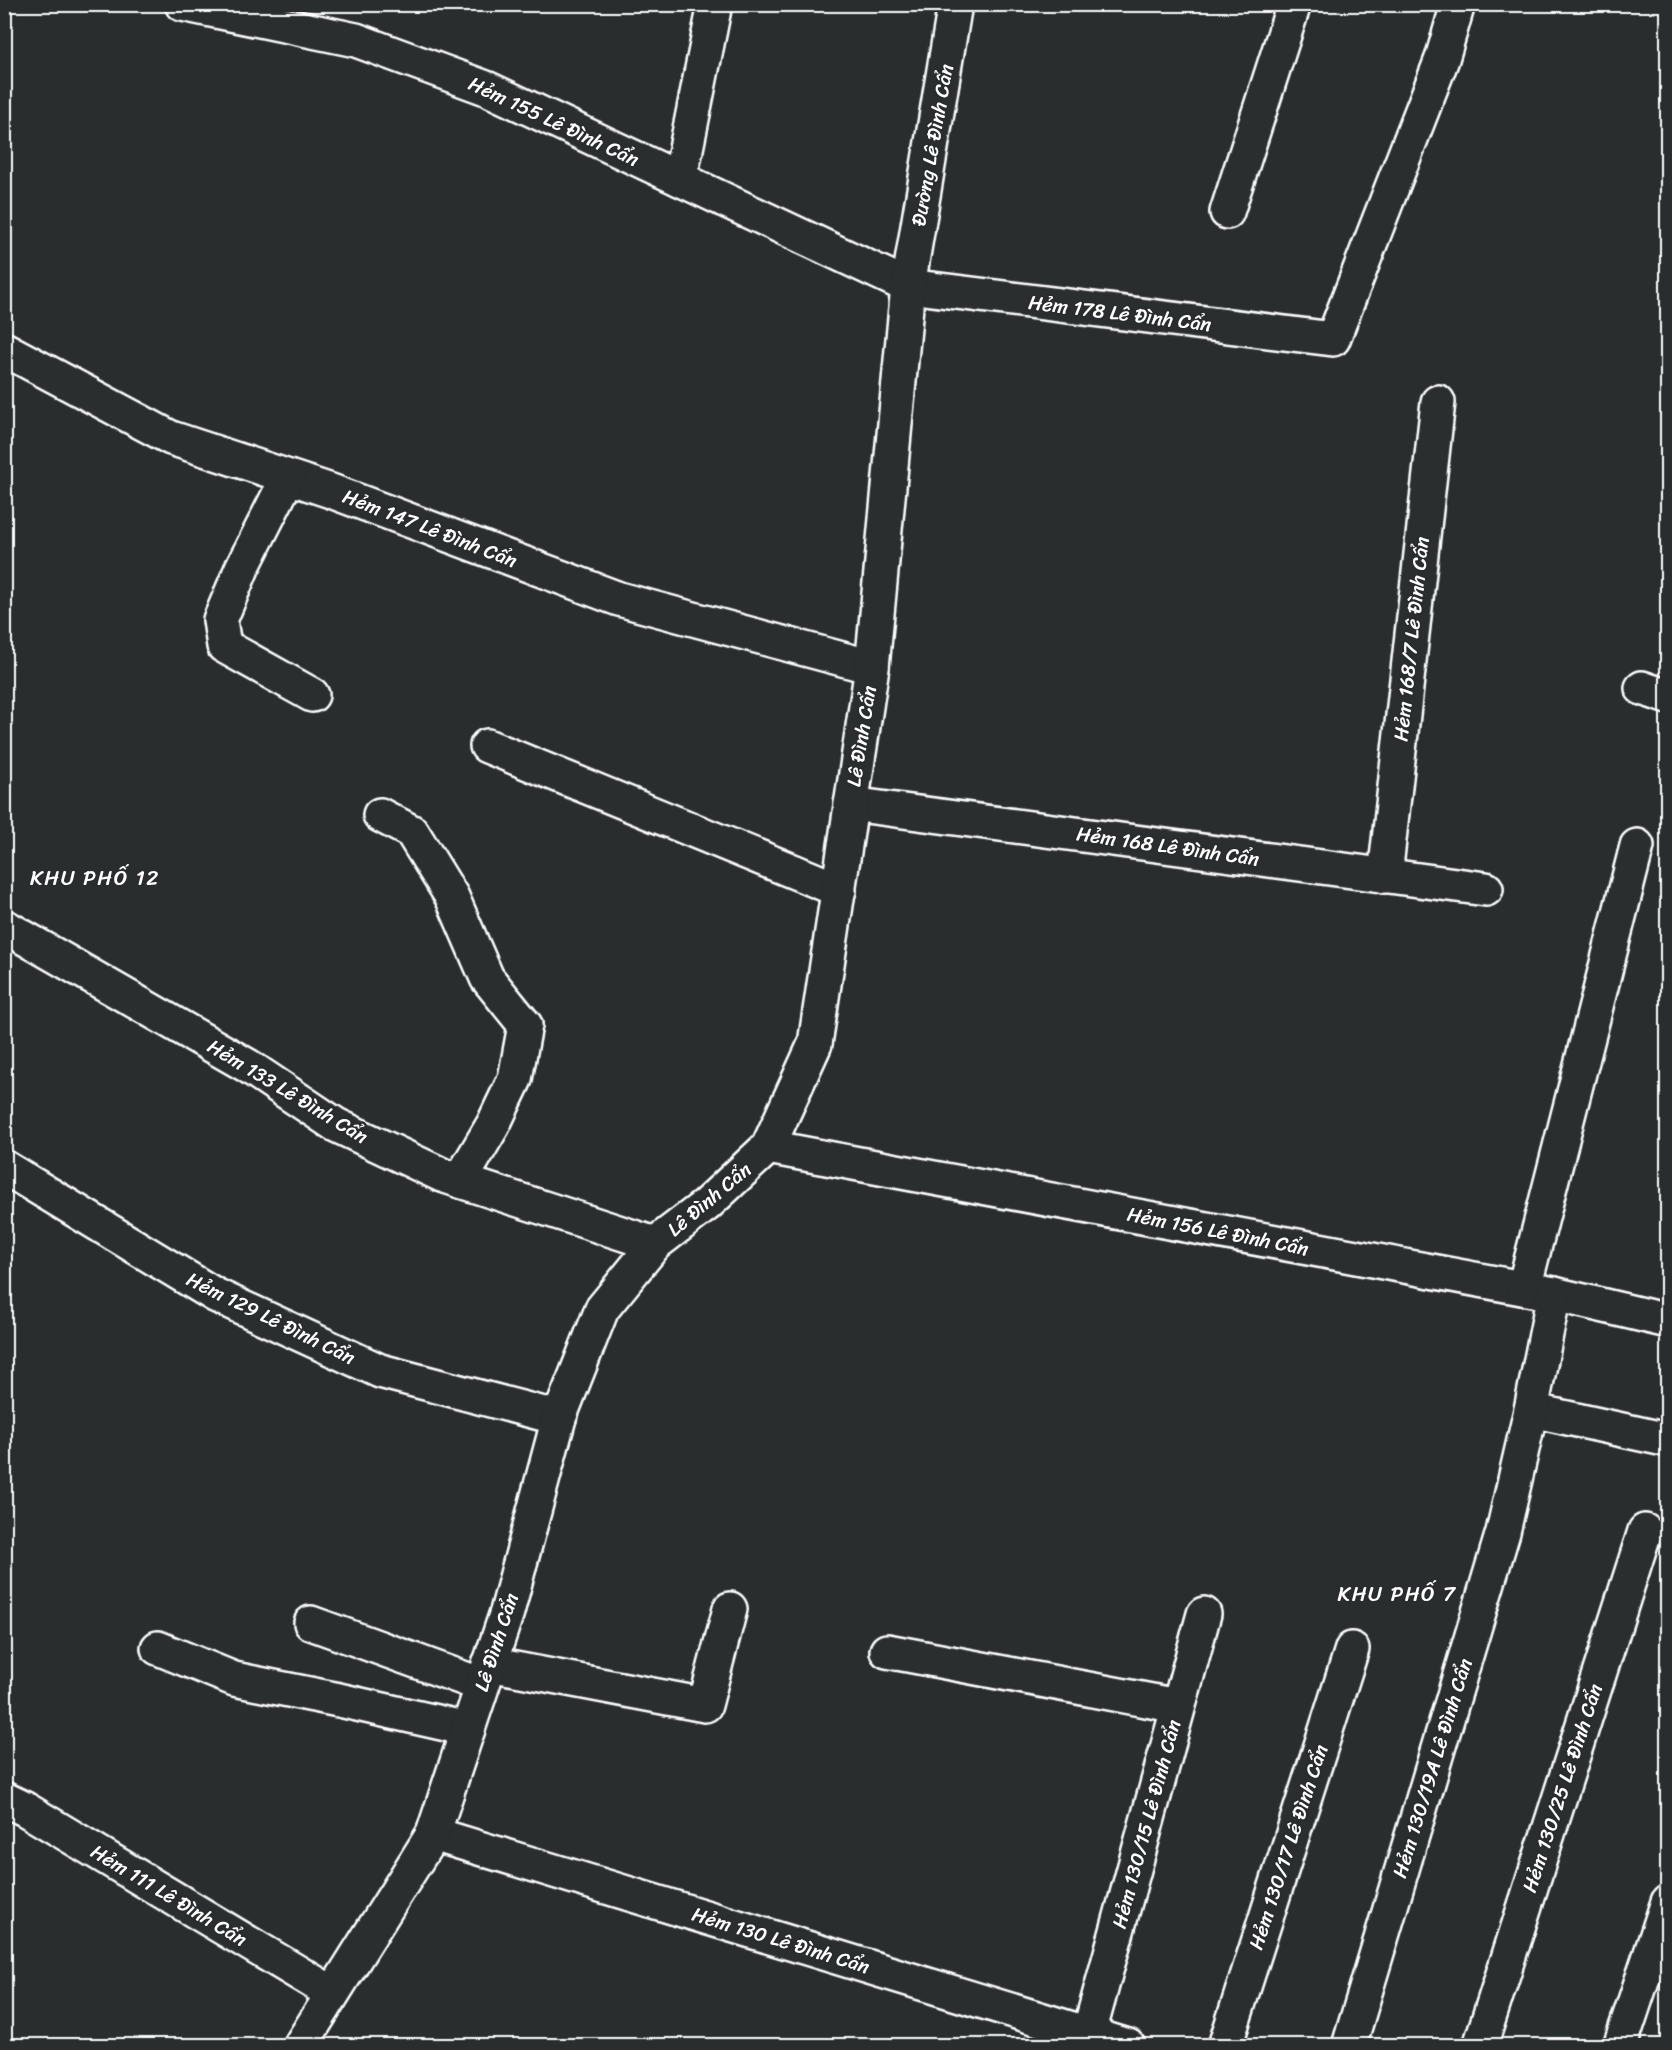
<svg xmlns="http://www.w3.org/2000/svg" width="1672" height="2050" font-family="Sriracha,sans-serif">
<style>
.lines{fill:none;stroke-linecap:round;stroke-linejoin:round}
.minor-casing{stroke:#fff;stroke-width:38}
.minor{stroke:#2a2d2e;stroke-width:33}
.labels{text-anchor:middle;stroke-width:4.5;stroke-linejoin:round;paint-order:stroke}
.street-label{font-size:20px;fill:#fff;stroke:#2a2d2e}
.neighbourhood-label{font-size:21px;letter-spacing:1.5px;fill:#fff;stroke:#2a2d2e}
</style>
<rect width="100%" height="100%" fill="#2a2d2e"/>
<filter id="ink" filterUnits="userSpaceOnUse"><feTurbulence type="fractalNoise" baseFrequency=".0167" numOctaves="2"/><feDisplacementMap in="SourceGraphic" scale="12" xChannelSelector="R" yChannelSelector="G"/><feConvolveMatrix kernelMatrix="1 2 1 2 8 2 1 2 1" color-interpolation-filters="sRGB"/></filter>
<g filter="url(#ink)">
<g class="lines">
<!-- minor casing -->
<g class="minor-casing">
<g id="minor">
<polyline points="182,4 356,40 486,88 908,286 1333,339 1442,59 1458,4"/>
<polyline points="680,179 715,4"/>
<polyline points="1227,212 1294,4"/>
<polyline points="4,349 171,438 331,491 619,599 872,667"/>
<polyline points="288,477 242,568 220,620 224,646 312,695"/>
<polyline points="1642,688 1668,697"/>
<polyline points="487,746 839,890"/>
<polyline points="851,804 1486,889"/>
<polyline points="380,815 412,832 452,897 487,978 525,1025 515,1079 493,1125 460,1181"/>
<polyline points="1385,876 1438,402"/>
<polyline points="4,926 248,1066 336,1125 442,1175 655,1244"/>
<polyline points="768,1147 1554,1294 1668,1321"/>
<polyline points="4,1167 215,1295 380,1371 559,1418"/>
<polyline points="1524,1288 1637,846"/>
<polyline points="1531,1410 1668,1440"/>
<polyline points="311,1623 482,1685"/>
<polyline points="158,1648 234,1679 339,1700 468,1729"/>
<polyline points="887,1651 1178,1706"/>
<polyline points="489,1664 705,1705 730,1609"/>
<polyline points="4,1799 25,1809 332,1993"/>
<polyline points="433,1834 1128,2046"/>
<polyline points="1089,2033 1204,1614"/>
<polyline points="300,2046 433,1834 507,1612 559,1418 602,1309 655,1244 706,1205 768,1147 815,1044 872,667 908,286 955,4"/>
<polyline points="1225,2046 1352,1649"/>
<polyline points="1349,2046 1503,1532 1531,1410 1554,1294"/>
<polyline points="1480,2046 1645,1531"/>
<polyline points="1620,2046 1668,1902"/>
</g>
</g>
<!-- minor -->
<use href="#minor" class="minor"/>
</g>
</g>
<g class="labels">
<!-- street labels -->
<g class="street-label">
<text transform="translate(554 121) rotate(25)" y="7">Hẻm 155 Lê Đình Cẩn</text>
<text transform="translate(932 145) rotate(-80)" y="7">Đường Lê Đình Cẩn</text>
<text transform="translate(1120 313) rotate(7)" y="7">Hẻm 178 Lê Đình Cẩn</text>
<text transform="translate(430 528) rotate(21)" y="7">Hẻm 147 Lê Đình Cẩn</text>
<text transform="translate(1411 639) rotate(-84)" y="7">Hẻm 168/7 Lê Đình Cẩn</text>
<text transform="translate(861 736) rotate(-81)" y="7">Lê Đình Cẩn</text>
<text transform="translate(1168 846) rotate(8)" y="7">Hẻm 168 Lê Đình Cẩn</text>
<text transform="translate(288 1091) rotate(31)" y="7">Hẻm 133 Lê Đình Cẩn</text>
<text transform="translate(709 1199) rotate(-40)" y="7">Lê Đình Cẩn</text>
<text transform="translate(1218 1231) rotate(11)" y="7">Hẻm 156 Lê Đình Cẩn</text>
<text transform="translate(271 1318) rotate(26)" y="7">Hẻm 129 Lê Đình Cẩn</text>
<text transform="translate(496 1642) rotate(-72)" y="7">Lê Đình Cẩn</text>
<text transform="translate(1432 1768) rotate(-73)" y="7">Hẻm 130/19A Lê Đình Cẩn</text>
<text transform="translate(1562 1788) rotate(-72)" y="7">Hẻm 130/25 Lê Đình Cẩn</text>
<text transform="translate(1146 1824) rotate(-75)" y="7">Hẻm 130/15 Lê Đình Cẩn</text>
<text transform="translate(1288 1847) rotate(-72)" y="7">Hẻm 130/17 Lê Đình Cẩn</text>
<text transform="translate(169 1895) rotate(31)" y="7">Hẻm 111 Lê Đình Cẩn</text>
<text transform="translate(781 1940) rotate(17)" y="7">Hẻm 130 Lê Đình Cẩn</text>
</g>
<!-- neighbourhood labels -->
<g class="neighbourhood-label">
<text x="95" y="885">KHU PHỐ 12</text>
<text x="1397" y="1601">KHU PHỐ 7</text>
</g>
</g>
<!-- margin -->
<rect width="1672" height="2050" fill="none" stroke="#2a2d2e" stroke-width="24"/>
<rect x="12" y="12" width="1648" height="2026" fill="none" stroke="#fff" stroke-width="2" filter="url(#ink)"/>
</svg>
